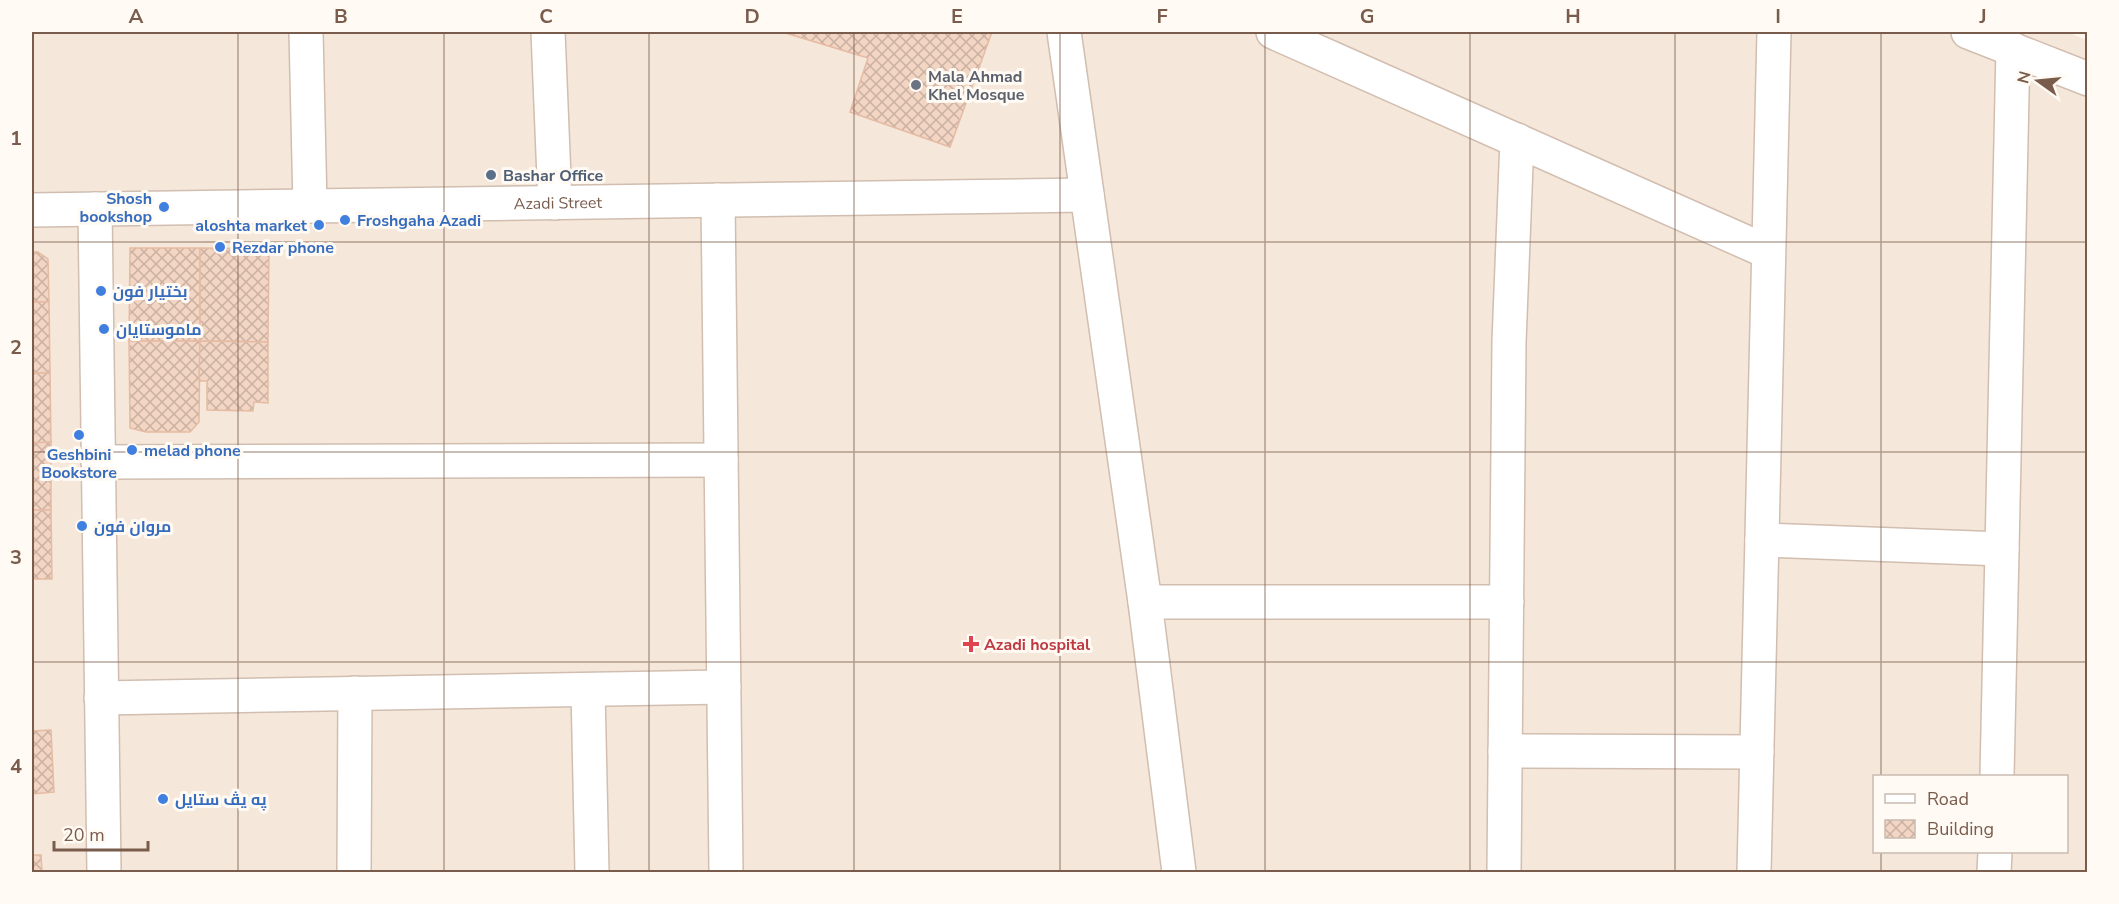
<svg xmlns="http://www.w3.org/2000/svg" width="2119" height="904" font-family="'Nunito Sans',Cairo,sans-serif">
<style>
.residential{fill:#f5e8da;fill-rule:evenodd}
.building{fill:url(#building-cross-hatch);stroke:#e6bba3;stroke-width:1.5}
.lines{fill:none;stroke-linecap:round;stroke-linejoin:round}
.minor-casing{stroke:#d1beb0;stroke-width:36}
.minor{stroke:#fff;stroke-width:33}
.grid{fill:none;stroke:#7a5c4d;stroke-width:1.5;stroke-opacity:0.55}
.worship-dot{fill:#6b7280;stroke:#fffaf3;stroke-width:2}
.service-dot{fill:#5c6f8a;stroke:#fffaf3;stroke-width:2}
.shop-dot{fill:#3f7fe0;stroke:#fffaf3;stroke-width:2}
.health-dot{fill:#e0444e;stroke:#fffaf3;stroke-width:2}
.labels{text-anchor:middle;stroke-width:6;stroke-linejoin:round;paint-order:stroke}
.worship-label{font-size:16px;font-weight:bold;fill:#5b616d;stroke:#fffaf3;text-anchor:start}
.service-label{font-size:16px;font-weight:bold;fill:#4e5e75;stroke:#fffaf3;text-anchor:start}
.shop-label{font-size:16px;font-weight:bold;fill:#366cbe;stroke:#fffaf3;text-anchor:start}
.street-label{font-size:16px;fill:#7a5c4d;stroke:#fffaf3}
.health-label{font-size:16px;font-weight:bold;fill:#be3a42;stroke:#fffaf3;text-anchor:start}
.neatline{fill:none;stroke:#7a5c4d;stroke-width:2}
.grid-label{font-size:20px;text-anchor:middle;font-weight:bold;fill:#7a5c4d}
</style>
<defs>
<pattern id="building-cross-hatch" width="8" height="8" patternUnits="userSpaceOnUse" patternTransform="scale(1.5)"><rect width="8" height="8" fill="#f3d5c3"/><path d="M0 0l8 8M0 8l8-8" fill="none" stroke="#cab0a1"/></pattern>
</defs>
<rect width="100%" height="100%" fill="#fdf6ec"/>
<!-- residential -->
<path class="residential" d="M32,32H2067L2087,40V872H32ZM1874,776H2066V852H1874Z"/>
<!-- building -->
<g class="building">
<polygon points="782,32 992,32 950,147 850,112 868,58"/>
<polygon points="130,248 200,248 200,341 129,341"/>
<polygon points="200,248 269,249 268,342 200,341"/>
<polygon points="32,252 38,252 48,259 49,302 32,302"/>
<polygon points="32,302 49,302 50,373 32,373"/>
<polygon points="129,341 200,341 199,422 190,432 146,432 130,428"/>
<polygon points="200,341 268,342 268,403 254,402 253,411 207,410 207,381 199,381"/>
<polygon points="32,373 50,373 51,442 32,443"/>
<polygon points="51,442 51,510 32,510 32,443"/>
<polygon points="32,510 51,510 52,579 32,579"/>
<polygon points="51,730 54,792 32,794 32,731"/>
<polygon points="32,855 41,855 42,872 32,872"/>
</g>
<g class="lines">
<!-- minor casing -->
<g class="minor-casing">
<g id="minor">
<polyline points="306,32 310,206"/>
<polyline points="548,32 555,203"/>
<polyline points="1064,32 1145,602 1179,872"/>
<polyline points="1273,32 1768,252"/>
<polyline points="1968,32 2088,79"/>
<polyline points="718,200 726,872"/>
<polyline points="95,209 104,872"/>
<path id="s1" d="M32,210L1087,195"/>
<polyline points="98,462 721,460"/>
<polyline points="1762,540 2002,549"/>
<polyline points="1145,602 1507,602"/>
<polyline points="588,690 592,872"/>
<polyline points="101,698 724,687"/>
<polyline points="1505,751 1757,752"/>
<polyline points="1997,776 2013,49"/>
<polyline points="354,872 355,693"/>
<polyline points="1504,872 1509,342 1517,140"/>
<polyline points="1754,872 1774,32"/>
<polyline points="1994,872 1995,852"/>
</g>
</g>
<!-- minor -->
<use href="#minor" class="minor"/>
</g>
<!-- grid -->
<path class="grid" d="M238,32V872M444,32V872M649,32V872M854,32V872M1060,32V872M1265,32V872M1470,32V872M1675,32V872M1881,32V776M32,242H2088M32,452H2088M32,662H2088M1881,852V872"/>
<!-- markers -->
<circle class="worship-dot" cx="916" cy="85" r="6"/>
<circle class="service-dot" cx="491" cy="175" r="6"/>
<g class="shop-dot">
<circle cx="164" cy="207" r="6"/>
<circle cx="345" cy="220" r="6"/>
<circle cx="319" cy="225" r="6"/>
<circle cx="220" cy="247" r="6"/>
<circle cx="101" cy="291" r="6"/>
<circle cx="104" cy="329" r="6"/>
<circle cx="79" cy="435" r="6"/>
<circle cx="132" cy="450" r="6"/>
<circle cx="82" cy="526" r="6"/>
<circle cx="163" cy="799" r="6"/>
</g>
<path class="health-dot" d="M968 635h6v6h6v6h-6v6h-6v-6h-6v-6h6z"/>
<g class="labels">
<!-- worship labels -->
<g class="worship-label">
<text x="928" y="82">Mala Ahmad<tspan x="928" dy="18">Khel Mosque</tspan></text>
</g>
<!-- service labels -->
<g class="service-label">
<text x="503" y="181">Bashar Office</text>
</g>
<!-- shop labels -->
<g class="shop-label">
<text x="152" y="204" text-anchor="end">Shosh<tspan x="152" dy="18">bookshop</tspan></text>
<text x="357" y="226">Froshgaha Azadi</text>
<text x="307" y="231" text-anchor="end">aloshta market</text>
<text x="232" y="253">Rezdar phone</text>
<text x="113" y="297">بختيار فون</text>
<text x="116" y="335">ماموستايان</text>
<text x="144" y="456">melad phone</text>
<text x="79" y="460" text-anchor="middle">Geshbini<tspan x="79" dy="18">Bookstore</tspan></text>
<text x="94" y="532">مروان فون</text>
<text x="175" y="805">په يڤ ستايل</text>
</g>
<!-- street labels -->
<g class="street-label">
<text dy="6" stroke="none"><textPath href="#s1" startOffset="526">Azadi Street</textPath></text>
</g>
<!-- health labels -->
<g class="health-label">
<text x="984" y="650">Azadi hospital</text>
</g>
</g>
<!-- border -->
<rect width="2119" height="904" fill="none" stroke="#fffaf3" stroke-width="66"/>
<!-- legend -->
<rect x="1873" y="775" width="195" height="78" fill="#fffaf3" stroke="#cabbb1" stroke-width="1.5"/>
<rect x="1885" y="794" width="30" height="9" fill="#ffffff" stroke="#cabbb1" stroke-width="1.5"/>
<text x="1927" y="805" font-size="18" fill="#7a5c4d">Road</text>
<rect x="1885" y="820" width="30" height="18" fill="url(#building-cross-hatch)" stroke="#cabbb1" stroke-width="1.5"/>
<text x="1927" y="835" font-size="18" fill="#7a5c4d">Building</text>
<!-- north arrow -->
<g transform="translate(2038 81) rotate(285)" stroke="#fffaf3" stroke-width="4.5" paint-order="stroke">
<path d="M0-4.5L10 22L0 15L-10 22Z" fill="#7a5c4d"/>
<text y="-9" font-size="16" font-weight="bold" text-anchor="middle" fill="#7a5c4d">N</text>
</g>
<!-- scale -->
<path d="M54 841v9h94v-9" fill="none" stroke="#7a5c4d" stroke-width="3"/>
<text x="63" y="841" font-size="18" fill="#7a5c4d" stroke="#fffaf3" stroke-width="4.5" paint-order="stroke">20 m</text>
<rect x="33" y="33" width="2053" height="838" class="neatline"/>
<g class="grid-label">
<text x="136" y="23">A</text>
<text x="341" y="23">B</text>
<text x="546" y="23">C</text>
<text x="752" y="23">D</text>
<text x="957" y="23">E</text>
<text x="1162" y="23">F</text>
<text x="1367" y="23">G</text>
<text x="1573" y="23">H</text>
<text x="1778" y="23">I</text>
<text x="1983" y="23">J</text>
<text x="16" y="145">1</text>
<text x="16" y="354">2</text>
<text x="16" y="564">3</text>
<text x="16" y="773">4</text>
</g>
</svg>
